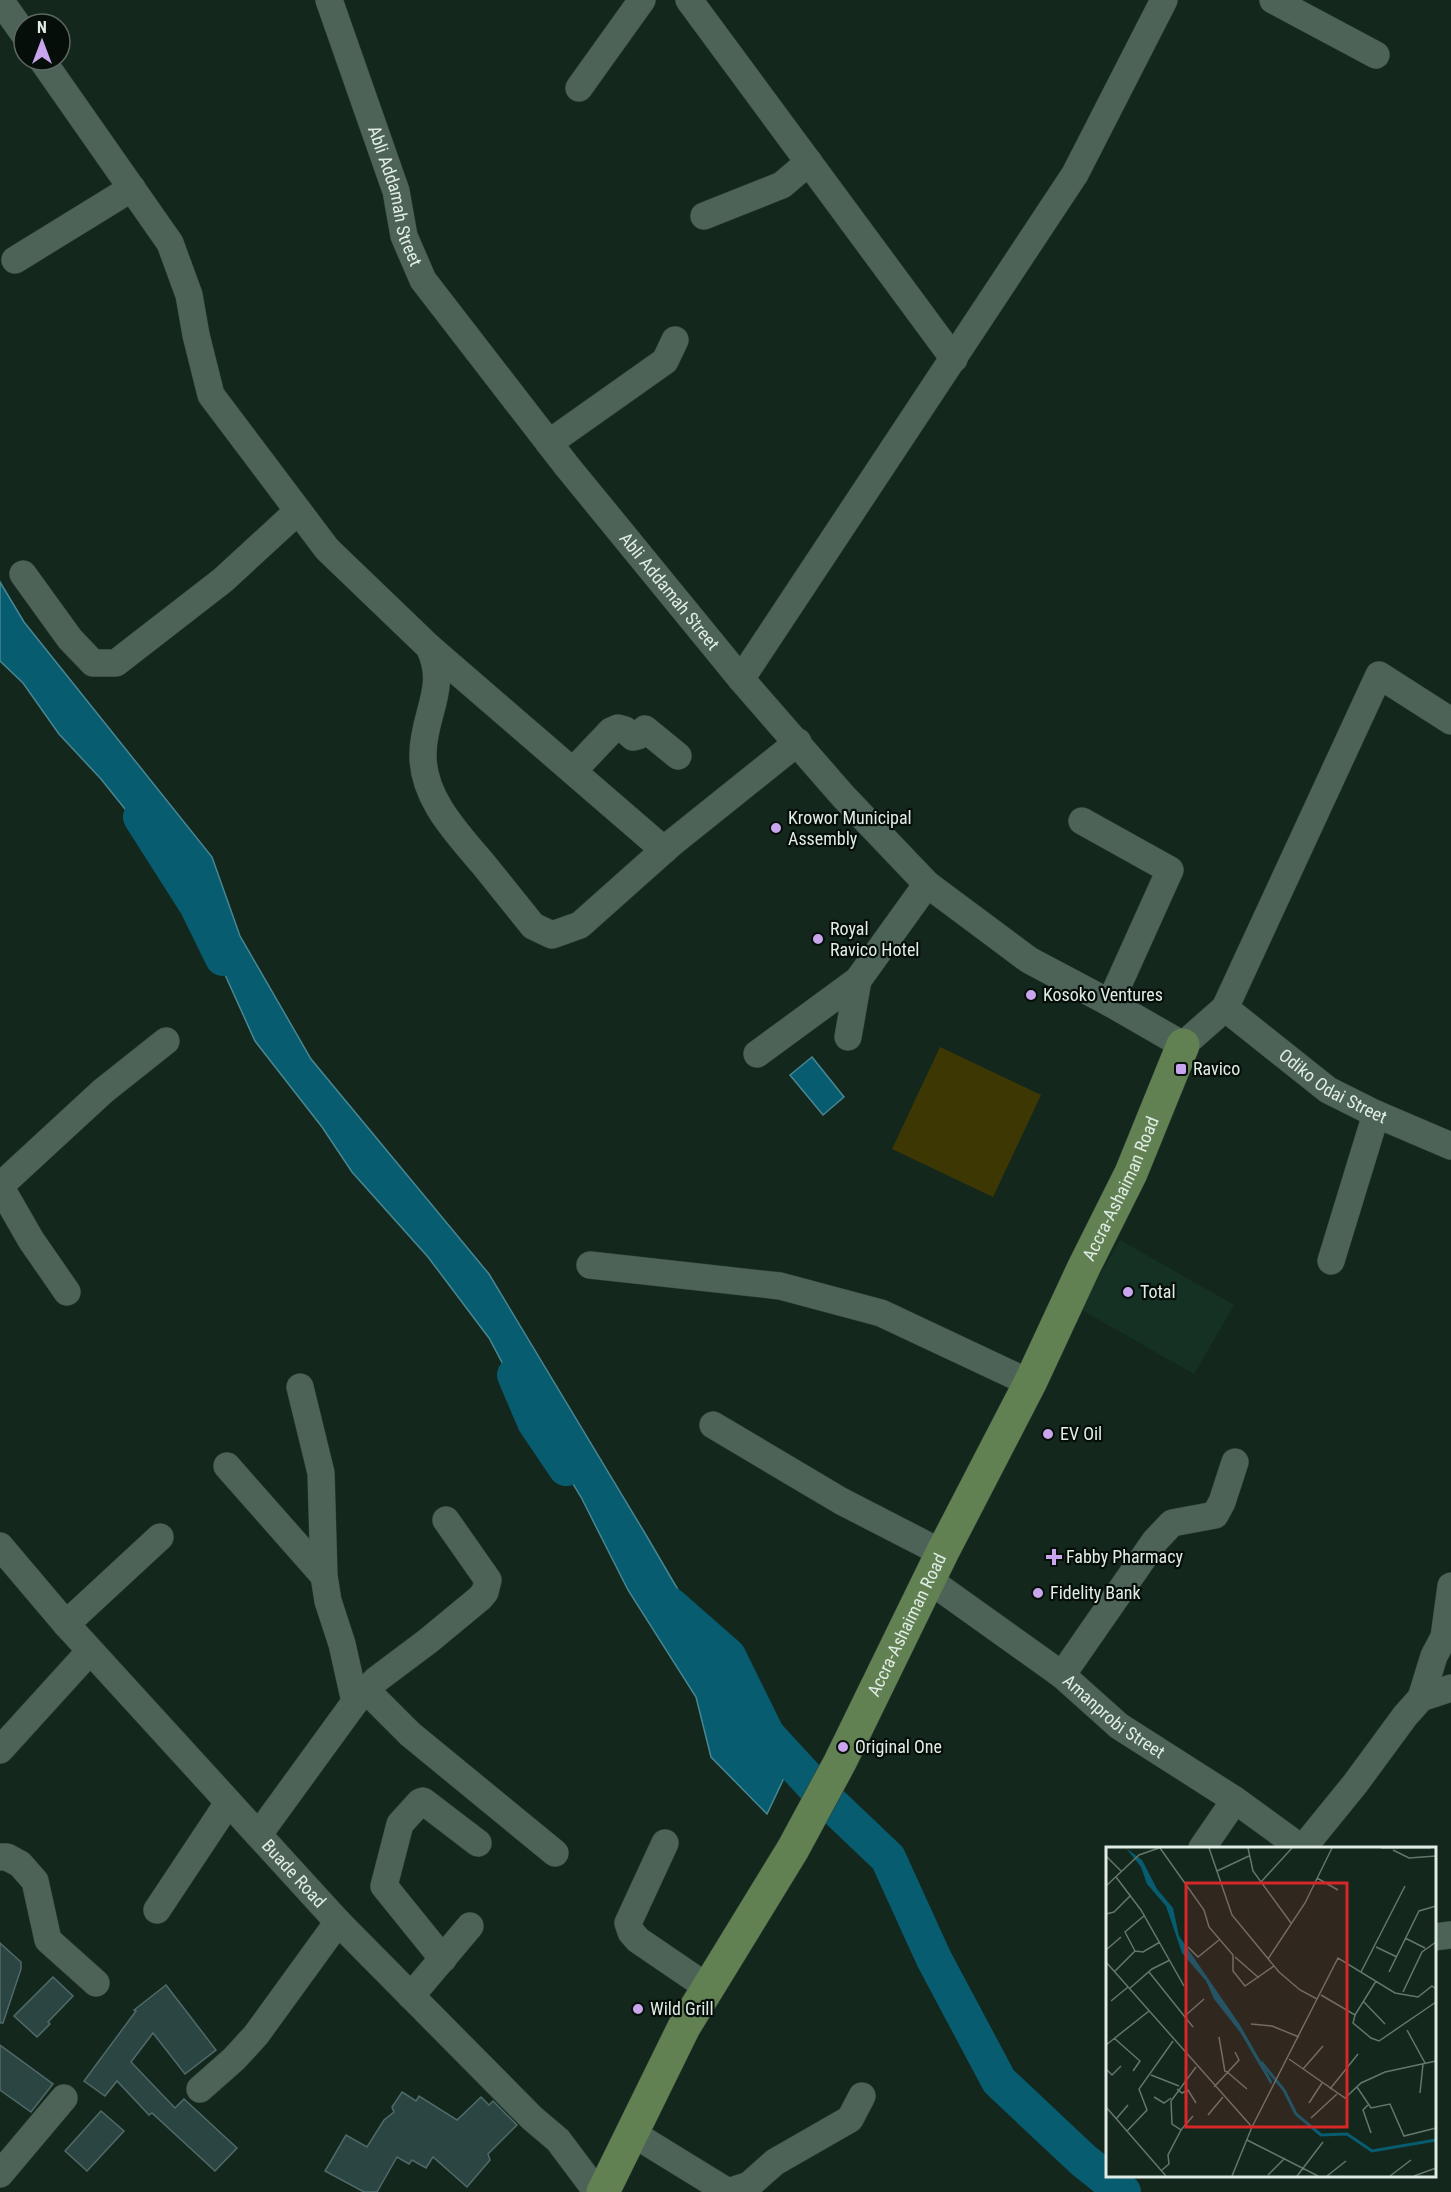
<svg xmlns="http://www.w3.org/2000/svg" width="1451" height="2192" font-family="'Roboto Condensed',sans-serif">
<style>
.built{fill:#153123}
.green{fill:#3d3803}
.water{fill:#075c6f;stroke:#488792;stroke-width:1.5}
.lines{fill:none;stroke-linecap:round;stroke-linejoin:round}
.river{stroke:#075c6f;stroke-width:36}
.building{fill:#2b4543;stroke:#4f6a68;stroke-width:1.5}
.minor-casing{stroke:#314038;stroke-width:28}
.major-casing{stroke:#314038;stroke-width:34}
.minor{stroke:#4d6357;stroke-width:27}
.major{stroke:#618153;stroke-width:33}
.poi-dot{fill:#c9a5ee;stroke:#060e09;stroke-width:2}
.labels{text-anchor:middle;stroke-width:4.5;stroke-linejoin:round;paint-order:stroke}
.street-label{font-size:18px;fill:#e0ece5;stroke:#060e09}
.poi-label{font-size:18px;fill:#e0ece5;stroke:#060e09;text-anchor:start}
.inset-river{fill:none;stroke:#075c6f;stroke-width:3}
.inset-road{fill:none;stroke:#65766d;stroke-width:1.5}
.view{fill:#d62828;fill-opacity:0.15;stroke:#d62828;stroke-width:3}
.inset-edge{fill:none;stroke:#e0ece5;stroke-width:3}
</style>
<rect width="100%" height="100%" fill="#13271d"/>
<!-- built -->
<polygon class="built" points="1120,1240 1234,1305 1194,1374 1080,1309"/>
<!-- green -->
<polygon class="green" points="940,1047 1041,1095 993,1197 892,1149"/>
<!-- water -->
<g class="water">
<polygon points="0,582 24,622 212,857 240,936 311,1059 489,1274 646,1535 749,1711 784,1778 767,1814 711,1757 696,1697 628,1590 581,1497 521,1398 489,1338 428,1257 352,1172 322,1127 255,1041 217,957 188,875 157,849 101,779 59,734 23,683 0,661"/>
<polygon points="812,1057 844,1097 823,1115 790,1075"/>
</g>
<g class="lines">
<!-- river -->
<g class="river">
<polyline points="141,817 197,905 223,958"/>
<polyline points="515,1375 535,1422 566,1468"/>
<polyline points="670,1605 728,1656 767,1735 825,1798 888,1858 934,1959 999,2081 1083,2160 1123,2192"/>
</g>
</g>
<!-- building -->
<g class="building">
<polygon points="0,1943 21,1962 21,1969 3,2023 0,2023"/>
<polygon points="53,1977 73,1996 48,2022 50,2024 37,2037 14,2016"/>
<polygon points="166,1985 216,2050 185,2074 153,2033 131,2062 175,2108 184,2099 237,2148 215,2171 152,2113 149,2115 117,2081 105,2096 84,2081 136,2011 134,2010"/>
<polygon points="0,2045 53,2084 31,2112 0,2090"/>
<polygon points="402,2092 416,2101 419,2096 457,2120 481,2097 489,2105 493,2101 517,2125 488,2154 490,2160 467,2187 433,2157 426,2168 412,2160 409,2164 397,2157 377,2192 364,2192 325,2171 346,2135 367,2147 384,2120 394,2112 392,2107"/>
<polygon points="101,2111 124,2131 87,2171 65,2151"/>
</g>
<g class="lines">
<!-- minor casing -->
<g class="minor-casing">
<g id="minor">
<polyline points="0,0 24,34"/>
<path id="s1" d="M329,0L396,191L404,236L423,280L566,465L741,679L843,796L927,884L1029,960L1110,1003L1183,1045L1225,1008L1379,675L1451,721"/>
<polyline points="689,0 954,359"/>
<polyline points="1273,0 1376,55"/>
<path d="M42,60L170,243L189,295L196,335L211,395L327,549L429,647C449,687 423,714 423,754C422,798 458,834 484,865C500,885 517,906 533,926L552,935L580,925L672,843L798,742"/>
<polyline points="579,88 642,0"/>
<polyline points="704,216 782,185 809,162"/>
<polyline points="15,260 132,188"/>
<polyline points="549,443 665,361 675,340"/>
<polyline points="23,574 70,639 93,663 116,663 223,580 298,511"/>
<polyline points="429,647 664,850"/>
<polyline points="741,679 1075,174 1164,0"/>
<polyline points="573,771 611,731 618,728 625,730 633,737 638,736 645,729 678,756"/>
<polyline points="1082,821 1170,870 1110,1003"/>
<path id="s2" d="M1225,1008L1328,1090L1376,1114L1451,1146"/>
<polyline points="848,1037 858,980"/>
<polyline points="757,1054 858,980 927,884"/>
<polyline points="0,1186 103,1091 166,1041"/>
<polyline points="0,1186 31,1240 67,1292"/>
<polyline points="1331,1261 1376,1114"/>
<polyline points="590,1265 780,1286 881,1313 1030,1383"/>
<polyline points="300,1387 321,1473 324,1576 328,1601 342,1644 355,1702"/>
<polyline points="713,1425 841,1501 942,1553"/>
<polyline points="227,1466 324,1576"/>
<path id="s3" d="M0,1546L66,1624L338,1922L532,2118L558,2140L597,2192"/>
<path id="s4" d="M929,1580L1062,1675L1119,1726L1235,1800L1301,1848"/>
<polyline points="66,1624 160,1537"/>
<polyline points="1062,1675 1155,1541 1172,1523 1215,1515 1222,1502 1235,1462"/>
<polyline points="366,1690 410,1734 555,1853"/>
<polyline points="1421,1698 1434,1656 1444,1637 1451,1586"/>
<polyline points="0,1750 90,1651"/>
<polyline points="259,1834 355,1702 376,1680 428,1641 480,1598 485,1592 488,1580 446,1520"/>
<polyline points="665,1843 628,1923 631,1932 638,1940 707,1987"/>
<polyline points="1202,1848 1235,1800"/>
<polyline points="1303,1848 1355,1784 1405,1716 1421,1698 1451,1688"/>
<polyline points="0,1857 7,1857 20,1864 35,1881 48,1940 96,1983"/>
<polyline points="157,1910 228,1803"/>
<polyline points="1434,1937 1451,1935"/>
<polyline points="443,1959 384,1886 400,1824 420,1802 423,1801 478,1843"/>
<polyline points="411,1996 470,1926"/>
<polyline points="200,2089 234,2059 256,2035 338,1922"/>
<polyline points="632,2133 728,2192 749,2185 775,2162 850,2119 862,2096"/>
<polyline points="0,2174 64,2098"/>
</g>
</g>
<!-- major casing -->
<g class="major-casing">
<g id="major">
<path id="s5" d="M603,2192L684,2027L793,1849L840,1762L942,1553L1030,1383L1083,1269L1131,1173L1183,1045"/>
</g>
</g>
<!-- minor -->
<use href="#minor" class="minor"/>
<!-- major -->
<use href="#major" class="major"/>
</g>
<!-- markers -->
<g class="poi-dot">
<circle cx="776" cy="828" r="6"/>
<circle cx="818" cy="939" r="6"/>
<circle cx="1031" cy="995" r="6"/>
<rect x="1175" y="1063" width="12" height="12" rx="3"/>
<circle cx="1128" cy="1292" r="6"/>
<circle cx="1048" cy="1434" r="6"/>
<path d="M1051 1548h6v6h6v6h-6v6h-6v-6h-6v-6h6z"/>
<circle cx="1038" cy="1593" r="6"/>
<circle cx="843" cy="1747" r="6"/>
<circle cx="638" cy="2009" r="6"/>
</g>
<g class="labels">
<!-- street labels -->
<g class="street-label">
<text dy="6" stroke="none"><textPath href="#s1" startOffset="207">Abli Addamah Street</textPath></text>
<text dy="6" stroke="none"><textPath href="#s1" startOffset="693">Abli Addamah Street</textPath></text>
<text dy="6" stroke="none"><textPath href="#s2" startOffset="134">Odiko Odai Street</textPath></text>
<text dy="6" stroke="none"><textPath href="#s5" startOffset="1130">Accra-Ashaiman Road</textPath></text>
<text dy="6" stroke="none"><textPath href="#s5" startOffset="644">Accra-Ashaiman Road</textPath></text>
<text dy="6" stroke="none"><textPath href="#s4" startOffset="230">Amanprobi Street</textPath></text>
<text dy="6" stroke="none"><textPath href="#s3" startOffset="440">Buade Road</textPath></text>
</g>
<!-- poi labels -->
<g class="poi-label">
<text x="788" y="824">Krowor Municipal<tspan x="788" dy="21">Assembly</tspan></text>
<text x="830" y="935">Royal<tspan x="830" dy="21">Ravico Hotel</tspan></text>
<text x="1043" y="1001">Kosoko Ventures</text>
<text x="1193" y="1075">Ravico</text>
<text x="1140" y="1298">Total</text>
<text x="1060" y="1440">EV Oil</text>
<text x="1066" y="1563">Fabby Pharmacy</text>
<text x="1050" y="1599">Fidelity Bank</text>
<text x="855" y="1753">Original One</text>
<text x="650" y="2015">Wild Grill</text>
</g>
</g>
<!-- overview -->
<g transform="translate(1106 1847)">
<rect width="330" height="330" fill="#13271d"/>
<path d="M20,1L36,13L51,42L67,61L73,89L134,178L166,234L165,238L134,185L108,152L100,134L76,106L60,59L41,37L35,20Z" fill="#075c6f"/>
<path class="inset-river" d="M155,215L178,243L190,267L215,288L241,287L266,304L330,293"/>
<path class="inset-road" d="M54,1L98,63L103,80L127,108V124L139,139L168,119M103,1L126,68L173,125L194,143L211,152L232,111L289,146L312,150L326,139L330,142M142,1L147,24L185,76M275,1H325M287,3L303,11L330,9M0,9L16,25M111,24L143,9M10,30L35,63L78,139M211,31L232,43M155,35L186,1M0,39L33,8L53,1M0,67L8,65L25,48M299,91L319,101M82,100L92,110L113,93M270,100L291,110M0,103L15,90M29,104L37,105L54,95M129,110L153,131M162,112L199,56L226,1M0,115L146,280M8,125L29,104L19,85L39,68M43,125L87,180M255,125L299,39M283,125L313,64L330,59M23,142L46,122L64,113M297,145L316,105L330,95M215,148L249,168L270,134M5,154L22,140M257,154L279,177M80,168L98,152M249,168L247,176L265,191L273,194L330,155M145,177L166,179L193,190M301,183L319,216M113,190L119,225M8,191L34,214L27,224M0,198L43,164M183,212L239,251L255,236L279,225L330,214M0,222L6,228L15,219M197,222L217,199M120,224L141,242M45,228L73,239M108,240L133,213L129,205M251,240L265,261L284,257L298,289L330,281M71,242L76,246L82,243L90,256M224,242L252,207M314,246L317,217M48,250L58,256L65,251M203,256L216,236M262,258L257,263L265,286M0,260L60,329M102,268L117,250M205,271L231,247M10,272L22,258M75,283L87,269M21,284L41,263L33,242L67,194M141,293L212,329M56,323L63,317L62,308L75,283L66,277L65,254L90,220M162,328L179,311M126,329L146,280L211,152M191,329L217,295M221,329L240,314M284,329L305,313M308,329L330,321"/>
<path class="view" d="M80,36H241V280H80Z"/>
<rect width="330" height="330" class="inset-edge"/>
</g>
<!-- north arrow -->
<g transform="translate(42 42)"><circle r="28" fill="#060e09" stroke="#5d6761" stroke-width="1.5"/>
<path d="M0-4.5L10 22L0 15L-10 22Z" fill="#c9a5ee"/>
<text y="-9" font-size="16" font-weight="bold" text-anchor="middle" fill="#e0ece5">N</text>
</g>
</svg>
